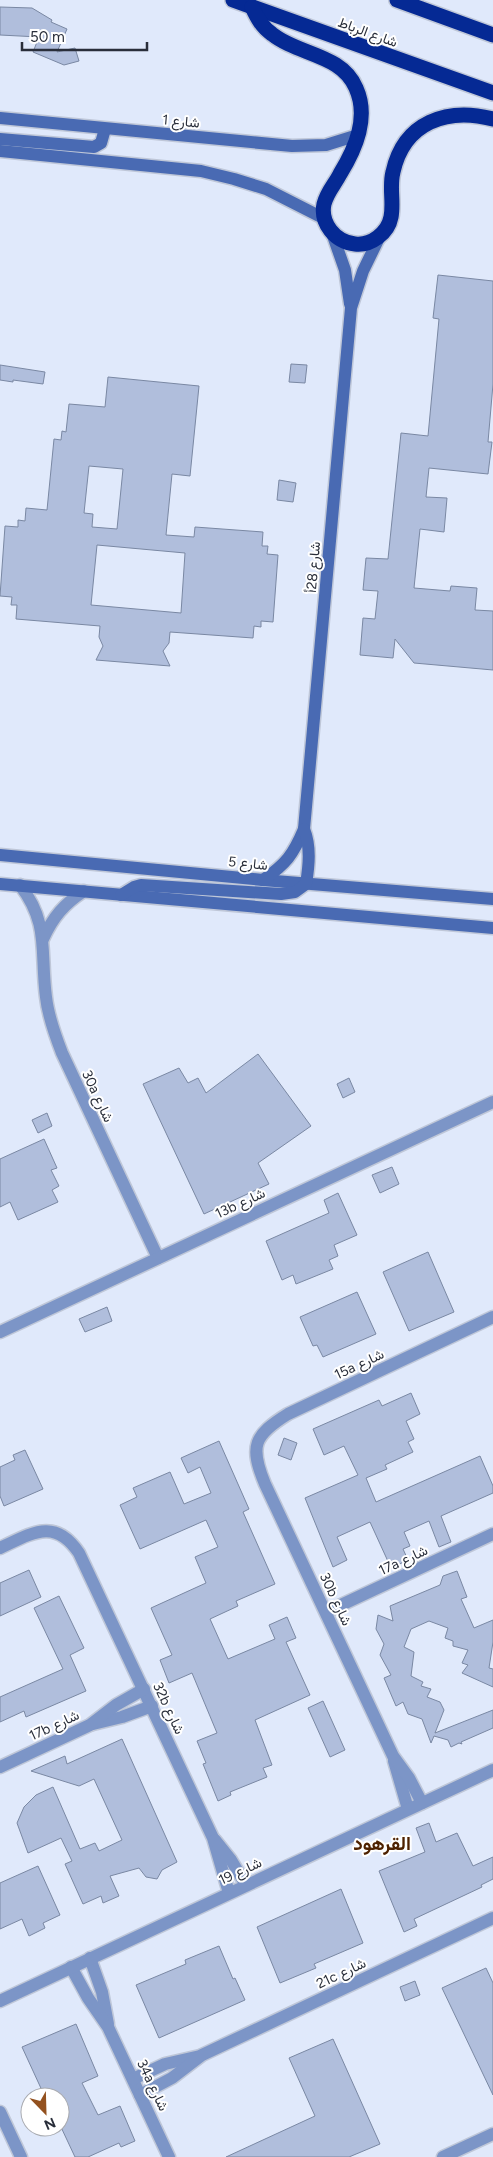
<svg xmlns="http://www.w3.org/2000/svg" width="493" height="2157" font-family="Figtree,Vazirmatn,sans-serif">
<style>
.building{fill:#b0bedc;stroke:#7a88a3;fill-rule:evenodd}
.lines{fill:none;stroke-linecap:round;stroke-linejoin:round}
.street-casing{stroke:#bfc7d8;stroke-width:15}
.secondary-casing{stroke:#bfc7d8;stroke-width:15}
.highway-casing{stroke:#bfc7d8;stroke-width:18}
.street{stroke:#7c95c7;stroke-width:12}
.secondary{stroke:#496ab3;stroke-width:12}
.highway{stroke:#052994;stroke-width:15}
.labels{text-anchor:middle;stroke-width:4;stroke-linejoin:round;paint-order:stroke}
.street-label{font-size:14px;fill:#292e3a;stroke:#fff}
.district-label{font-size:19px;font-weight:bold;fill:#4d2100;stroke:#fff}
</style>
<rect width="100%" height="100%" fill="#e0e9fb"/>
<!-- building -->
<g class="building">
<polygon points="0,7 32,8 52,20 51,22 67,29 57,52 75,48 79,61 64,65 33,52 39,37 0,35"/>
<polygon points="438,275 493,281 493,384 488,442 492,442 488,474 429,468 426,497 447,498 444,532 420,529 414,588 450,591 451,586 477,588 475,610 493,611 493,670 414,663 395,639 393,658 360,655 363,618 375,619 378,591 363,590 366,558 388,559 401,433 428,436 439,319 433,318"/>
<polygon points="291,364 307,365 305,383 289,382"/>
<polygon points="0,365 45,372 43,384 13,380 13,382 0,380"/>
<path d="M108,377L199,386L190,476L172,474L166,535L194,537L195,527L263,532L262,546H268L267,554L278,555L273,622L261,621V627L254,626L253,638L170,632L169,643L163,651L170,666L96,660L103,646L99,637L100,626L16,619L17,605H11L12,597L0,596L5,526L18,527V520L25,521L26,508L47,510L54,439L61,440L62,431L66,432L69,404L105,407ZM89,466L123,469L117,529L92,527L93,514L84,513ZM97,545L185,553L181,613L91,605Z"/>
<polygon points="279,480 296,483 293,502 277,500"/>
<polygon points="258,1054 311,1126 258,1163 269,1184 204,1214 143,1084 179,1068 188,1083 198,1078 206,1093"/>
<polygon points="349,1078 355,1092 343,1098 337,1084"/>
<polygon points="47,1113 52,1126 38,1133 32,1120"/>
<polygon points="44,1139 57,1168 51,1170 59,1186 52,1190 58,1202 18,1220 10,1202 0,1207 0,1159"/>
<polygon points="392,1167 399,1184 380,1193 372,1175"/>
<polygon points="338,1193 357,1235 334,1245 338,1256 329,1260 333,1269 296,1284 293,1275 282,1280 266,1241 329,1213 324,1200"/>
<polygon points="428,1252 454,1312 409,1331 383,1272"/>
<polygon points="357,1292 376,1334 323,1357 317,1345 313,1346 300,1317"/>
<polygon points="107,1307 112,1321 85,1332 79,1319"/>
<polygon points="411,1393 420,1414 406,1421 414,1439 408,1442 413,1452 385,1465 387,1469 366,1478 376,1502 480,1456 493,1486 493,1493 441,1516 451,1542 439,1547 429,1521 404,1532 410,1546 403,1549 408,1560 391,1568 370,1522 337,1537 347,1560 333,1567 305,1498 358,1475 344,1446 324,1455 313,1429 379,1400 382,1406"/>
<polygon points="284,1438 297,1443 291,1460 278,1455"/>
<polygon points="219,1441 249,1509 243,1512 275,1584 236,1601 238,1606 210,1619 228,1659 275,1639 269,1625 287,1617 296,1638 286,1642 310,1695 255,1720 272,1765 263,1768 267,1777 230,1792 231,1795 218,1801 203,1764 206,1763 197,1741 217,1733 192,1673 169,1683 160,1660 172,1655 151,1608 206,1583 195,1557 218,1547 206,1520 140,1549 120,1505 137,1497 133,1488 170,1472 184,1504 211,1493 200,1467 188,1473 181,1458"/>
<polygon points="25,1450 43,1489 4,1506 0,1496 0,1467 15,1460 13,1455"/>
<polygon points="29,1570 41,1597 0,1616 0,1583"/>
<polygon points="457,1571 467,1597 461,1599 474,1628 493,1620 493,1642 489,1668 493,1669 493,1687 462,1673 468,1665 462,1663 468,1650 453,1646 453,1641 445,1638 448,1628 429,1621 411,1629 404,1647 414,1652 411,1676 423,1682 421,1686 431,1689 427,1697 440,1702 444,1710 435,1733 493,1710 493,1728 461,1742 462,1744 459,1743 451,1747 448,1740 434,1736 431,1743 422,1719 408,1714 403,1702 396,1706 384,1678 391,1675 380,1655 384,1644 376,1629 378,1615 393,1621 390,1606 440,1585 443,1576"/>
<polygon points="59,1596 84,1648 70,1655 86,1691 26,1717 24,1711 0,1722 0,1697 63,1669 34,1608"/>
<polygon points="323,1701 345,1750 330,1757 308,1708"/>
<polygon points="122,1739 177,1862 162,1870 157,1879 146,1877 139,1868 110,1876 119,1896 103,1903 101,1896 83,1904 65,1864 72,1861 61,1838 28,1853 17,1823 24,1807 36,1795 53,1787 80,1849 95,1843 99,1851 122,1840 94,1779 79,1786 31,1771 65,1756 67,1764"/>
<polygon points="429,1823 436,1842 457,1833 473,1866 493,1857 493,1879 481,1885 482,1887 414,1919 417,1926 404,1932 379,1871 425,1852 416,1828"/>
<polygon points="38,1866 60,1915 43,1923 45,1928 29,1936 22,1919 0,1929 0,1883"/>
<polygon points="341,1889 363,1943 314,1964 316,1968 280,1983 257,1927"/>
<polygon points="219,1946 233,1979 235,1978 245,2000 159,2038 136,1985 186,1964 185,1960"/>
<polygon points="486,1968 493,1983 493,2095 442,1988"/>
<polygon points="415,1981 420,1995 405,2001 400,1987"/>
<polygon points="76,2024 98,2076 82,2083 98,2115 120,2106 135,2141 121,2147 119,2143 88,2157 75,2157 60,2125 60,2097 45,2097 22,2047"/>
<polygon points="333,2039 380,2144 349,2157 226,2157 315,2116 289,2058"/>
</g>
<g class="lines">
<!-- street casing -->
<g class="street-casing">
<g id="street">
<path d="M20,885C50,924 40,952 46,997C48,1016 55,1035 62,1053L158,1258"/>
<path d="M43,939C53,917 64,904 84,891"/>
<polyline points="0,1332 493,1102"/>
<path d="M0,1548C32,1533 55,1517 79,1553L213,1838L229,1893"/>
<polyline points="326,1612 493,1534"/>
<polyline points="93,1724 122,1717 152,1706"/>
<polyline points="394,1761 408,1809"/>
<polyline points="0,1767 90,1725 116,1705 144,1689"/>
<path d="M422,1803L409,1778L393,1756L265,1484C249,1446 254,1435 288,1414L493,1317"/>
<polyline points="215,1840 231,1860 246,1885"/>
<polyline points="90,1958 102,1992 108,2024"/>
<polyline points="71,1967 88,1998 108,2027 169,2157"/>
<polyline points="0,2001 493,1770"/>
<polyline points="133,2079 165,2064 200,2056"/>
<polyline points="140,2095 172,2078 202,2055 493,1918"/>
<polyline points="0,2112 21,2157"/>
<polyline points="443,2157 493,2134"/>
</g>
</g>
<!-- secondary casing -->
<g class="secondary-casing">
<g id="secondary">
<polyline points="0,118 292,146 326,145 358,135"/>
<polyline points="0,139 94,147 101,143 105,129"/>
<polyline points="0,151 201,171 234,179 266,189 325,219"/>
<polyline points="332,233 345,270 350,304"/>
<polyline points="0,855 263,880 493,899"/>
<path d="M263,880C286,864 293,855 304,829L351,308L363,271L380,236"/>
<polyline points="0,884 493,928"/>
<path d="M121,895L134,887L141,885L281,894L295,892L306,884C309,865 311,847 304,829"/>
</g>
</g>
<!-- highway casing -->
<g class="highway-casing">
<g id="highway">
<polyline points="233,0 493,93"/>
<polyline points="397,0 493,35"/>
<path d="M252,7C257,18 262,27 272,34C298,55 342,54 356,88C369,117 356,148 340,174C335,184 327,192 324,204C320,223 335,242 355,244C371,246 388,233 391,217C394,202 389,187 393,172C404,122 447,107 493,119"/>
</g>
</g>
<!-- street -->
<use href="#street" class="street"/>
<!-- secondary -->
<use href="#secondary" class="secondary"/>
<!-- highway -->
<use href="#highway" class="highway"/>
</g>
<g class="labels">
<!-- street labels -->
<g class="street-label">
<text transform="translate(368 32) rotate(20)" y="5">شارع الرباط</text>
<text transform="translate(181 121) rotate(5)" y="5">شارع 1</text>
<text transform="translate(313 567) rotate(-85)" y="5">شارع 28أ</text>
<text transform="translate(248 863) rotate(6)" y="5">شارع 5</text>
<text transform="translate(98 1096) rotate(65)" y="5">30a شارع</text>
<text transform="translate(240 1203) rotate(-25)" y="5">13b شارع</text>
<text transform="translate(359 1364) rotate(-25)" y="5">15a شارع</text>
<text transform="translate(403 1560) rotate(-25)" y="5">17a شارع</text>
<text transform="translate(336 1599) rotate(65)" y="5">30b شارع</text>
<text transform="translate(169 1708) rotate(65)" y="5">32b شارع</text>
<text transform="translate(54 1725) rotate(-25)" y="5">17b شارع</text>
<text transform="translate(240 1871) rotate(-25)" y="5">شارع 19</text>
<text transform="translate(341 1973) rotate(-25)" y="5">21c شارع</text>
<text transform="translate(153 2085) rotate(65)" y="5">34a شارع</text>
</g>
<!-- district labels -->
<g class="district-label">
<text x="382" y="1850">القرهود</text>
</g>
</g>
<!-- north arrow -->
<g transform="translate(45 2112) rotate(157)"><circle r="24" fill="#ffffff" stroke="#a9abb0"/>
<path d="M0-4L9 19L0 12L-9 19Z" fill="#93511f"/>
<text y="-8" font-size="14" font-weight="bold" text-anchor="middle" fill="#292e3a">N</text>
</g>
<!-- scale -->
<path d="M22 42v8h125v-8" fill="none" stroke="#292e3a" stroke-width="2.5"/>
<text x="30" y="42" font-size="15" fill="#292e3a" stroke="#ffffff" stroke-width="4" paint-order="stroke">50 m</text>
</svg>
